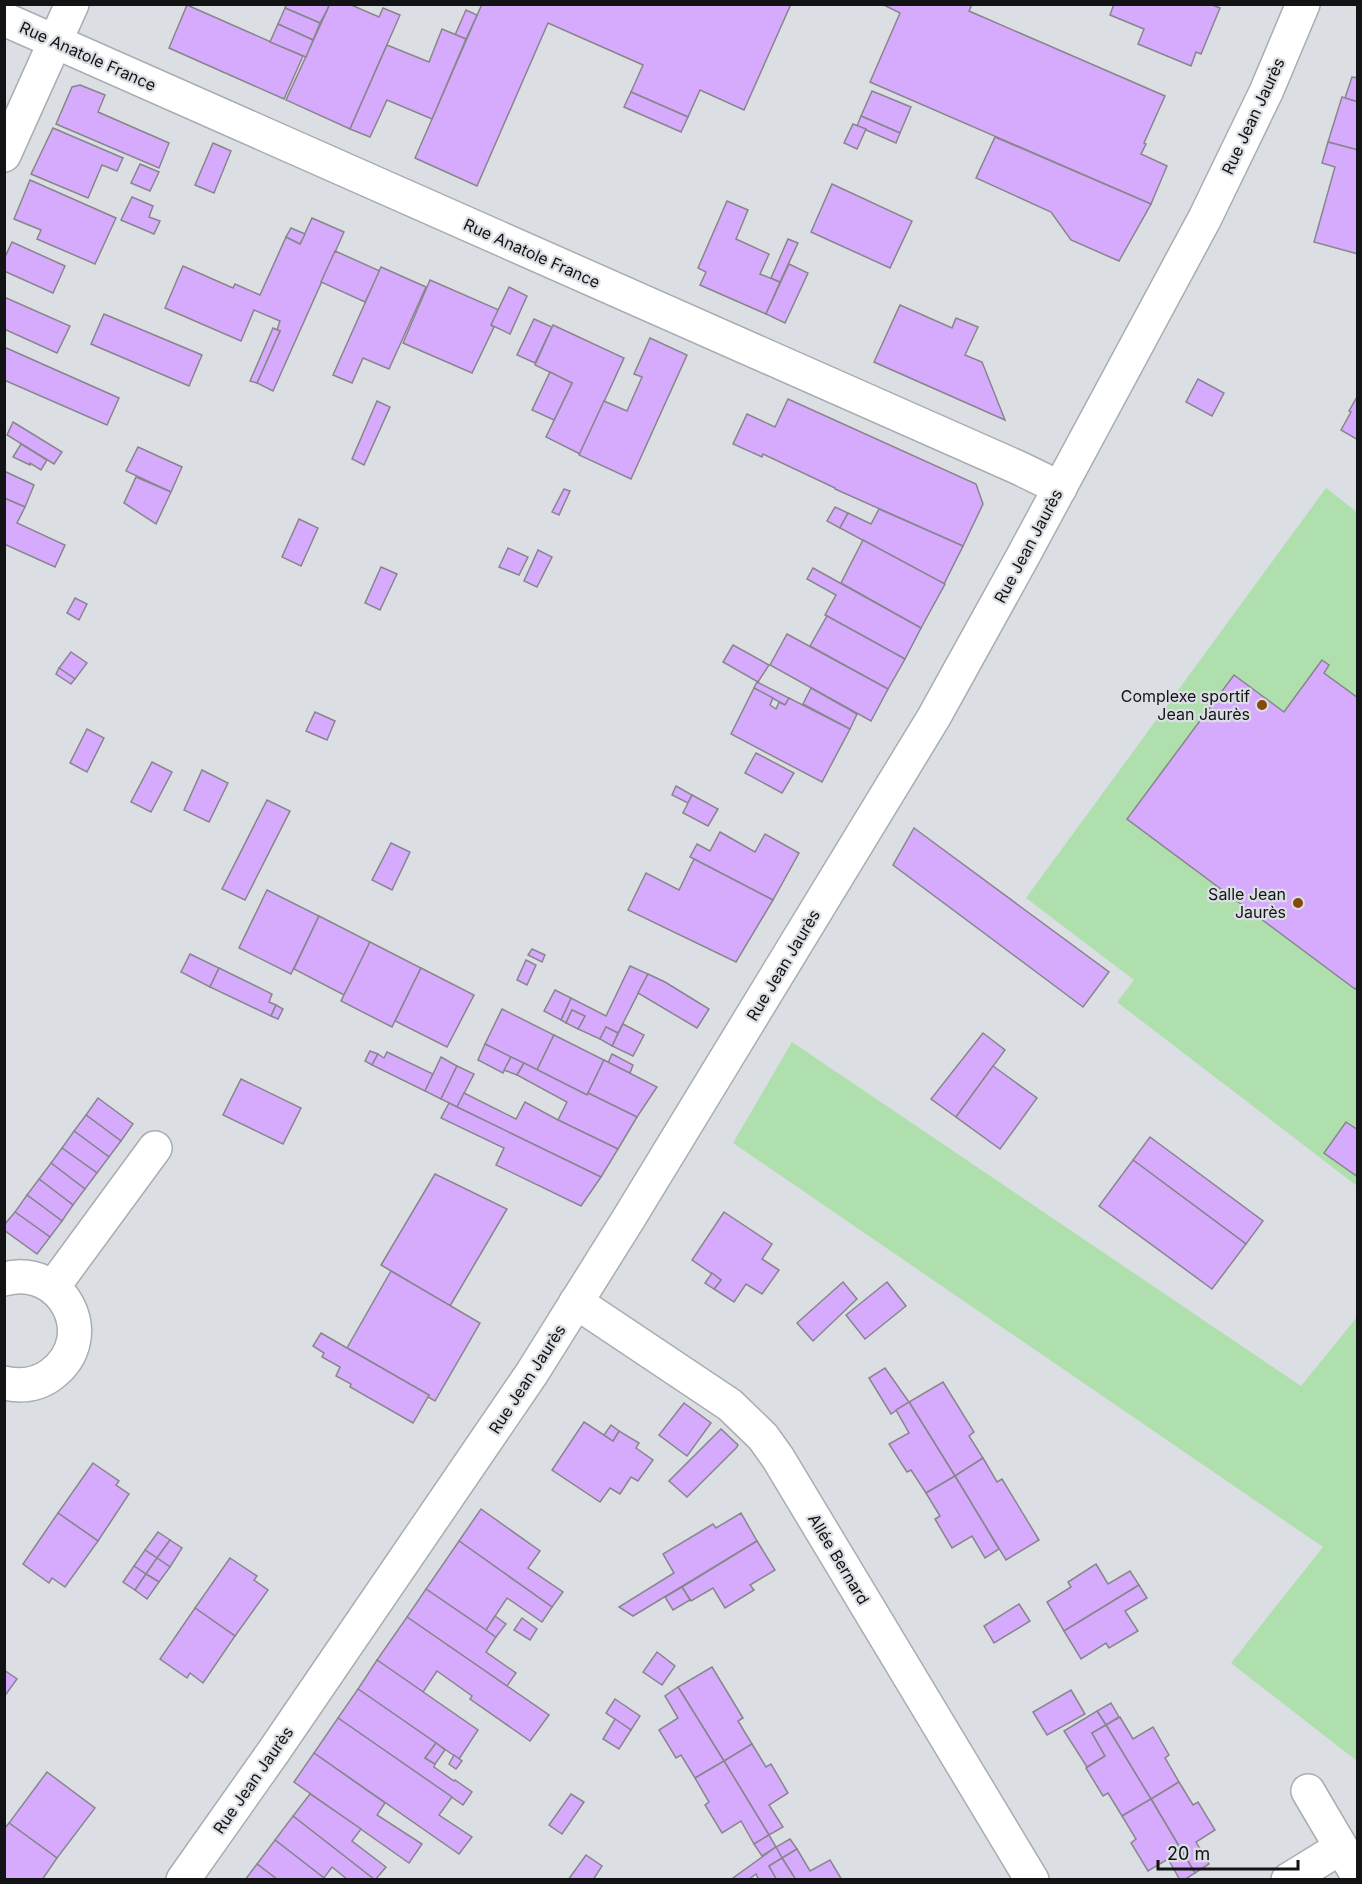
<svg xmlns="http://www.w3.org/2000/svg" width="1362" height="1884" font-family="Inter,sans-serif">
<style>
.green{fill:#aedfad}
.building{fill:#d6abfe;stroke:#88868b;stroke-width:1.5}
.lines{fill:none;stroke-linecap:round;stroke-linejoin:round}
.minor-casing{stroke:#a9adb2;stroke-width:36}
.minor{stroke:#fff;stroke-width:33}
.poi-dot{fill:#864909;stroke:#dbdfe4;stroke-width:2}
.labels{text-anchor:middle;stroke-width:4.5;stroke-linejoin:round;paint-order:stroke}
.street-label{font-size:16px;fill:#121315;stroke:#dbdfe4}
.poi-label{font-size:16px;fill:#121315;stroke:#dbdfe4;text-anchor:end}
</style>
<rect width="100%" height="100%" fill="#dbdfe4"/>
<!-- green -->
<g class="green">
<polygon points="1326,488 1357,512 1357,1186 1117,1002 1134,980 1026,898"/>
<polygon points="792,1042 1301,1386 1357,1317 1357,1761 1231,1663 1323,1547 733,1143"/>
</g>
<!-- building -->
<g class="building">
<polygon points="287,4 325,4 329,6 320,23 285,8"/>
<polygon points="330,4 349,4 379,17 383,8 400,15 350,129 286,100"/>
<polygon points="482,4 791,4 744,110 700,90 688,117 631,92 643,65 548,23 477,186 415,158"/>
<polygon points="882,4 972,4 969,11 1165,96 1144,143 1146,144 1141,154 1167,166 1151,204 870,82 900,13"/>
<polygon points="1114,4 1210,4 1220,8 1201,54 1196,52 1191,66 1138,44 1144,29 1110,15"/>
<polygon points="187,5 303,56 284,99 169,48"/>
<polygon points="285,8 320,23 313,40 278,24"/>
<polygon points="466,10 477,15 466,39 455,35"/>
<polygon points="278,24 313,40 306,57 270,42"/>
<polygon points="442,29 466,39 432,119 387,100 370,137 350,129 387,45 429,62"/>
<polygon points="1352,77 1358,78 1358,102 1345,98"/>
<polygon points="80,85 105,95 98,112 169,143 159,168 56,124 72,87"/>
<polygon points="872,91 911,107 900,133 861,116"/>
<polygon points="631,92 688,117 681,132 624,107"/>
<polygon points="1342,97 1358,102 1358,150 1328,142"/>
<polygon points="861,116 900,133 896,143 857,126"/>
<polygon points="853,124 866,129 857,149 844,143"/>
<polygon points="53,128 123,158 117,171 102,165 88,198 31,174"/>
<polygon points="995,137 1151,204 1119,261 1071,240 1051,212 976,178"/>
<polygon points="1328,142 1358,150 1358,254 1314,242 1335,167 1322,163"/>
<polygon points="213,143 231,151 214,193 195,185"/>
<polygon points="140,164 159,172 150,191 131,183"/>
<polygon points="30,180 116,218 95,264 37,239 41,230 14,219"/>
<polygon points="832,184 912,221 890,268 811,232"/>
<polygon points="132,197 153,206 149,217 160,221 154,234 121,220"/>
<polygon points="727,201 748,210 736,239 769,254 760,274 780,282 766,314 700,285 706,272 698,268"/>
<polygon points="312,218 344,232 273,391 257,383 280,331 277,330 280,321 254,310 241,341 165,308 183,266 233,288 235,284 260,295 286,237 300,244"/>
<polygon points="291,228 305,234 300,244 286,237"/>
<polygon points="788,239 798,243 780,282 771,278"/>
<polygon points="12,242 65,266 53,293 4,271 4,259"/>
<polygon points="335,251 380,271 365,302 321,282"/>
<polygon points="789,264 808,273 785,323 766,314"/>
<polygon points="381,267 426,287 389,369 363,358 352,383 333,375"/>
<polygon points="430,280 499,310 491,325 494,327 472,373 403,343"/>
<polygon points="509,287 527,296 510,334 491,325"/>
<polygon points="4,297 70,326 57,353 4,329"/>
<polygon points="900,305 952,328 956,318 978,327 965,355 982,362 1005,420 874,362"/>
<polygon points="104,314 202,355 189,386 91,344"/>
<polygon points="534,319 552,327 535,363 517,355"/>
<polygon points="553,325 624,358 580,454 546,437 572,383 535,365"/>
<polygon points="273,328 280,331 257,383 250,381"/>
<polygon points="650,338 687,355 631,479 579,455 604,401 627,411 642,377 634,374"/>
<polygon points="4,347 119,398 107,425 4,380"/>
<polygon points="550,372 572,383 554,420 532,410"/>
<polygon points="1198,379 1224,393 1212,416 1186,402"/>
<polygon points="1358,395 1358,440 1341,430 1351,412 1349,411"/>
<polygon points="788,399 976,484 983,504 963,546 835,489 835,488 763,454 762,457 733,444 747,414 775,427"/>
<polygon points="377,401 390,407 364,465 352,459"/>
<polygon points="13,422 62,452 54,464 7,435"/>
<polygon points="21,444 47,460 41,470 30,463 30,465 13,457"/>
<polygon points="138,447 182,467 171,492 126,471"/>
<polygon points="4,471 34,485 25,507 4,498"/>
<polygon points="136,477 171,492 156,524 124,503"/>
<polygon points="564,489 570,491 559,515 552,512"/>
<polygon points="4,498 25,507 17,523 65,545 55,567 4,544"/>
<polygon points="835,507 848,513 840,528 827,521"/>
<polygon points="879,509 963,546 944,584 840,528 848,513 871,524"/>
<polygon points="299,519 318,528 301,566 282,557"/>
<polygon points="863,540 945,584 921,628 841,583"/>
<polygon points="508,548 528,557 519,575 499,567"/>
<polygon points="538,550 552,557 537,587 524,581"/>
<polygon points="381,567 397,574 380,610 365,603"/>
<polygon points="813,568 921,628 905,659 825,615 836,595 807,579"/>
<polygon points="75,598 87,604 79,620 67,613"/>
<polygon points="827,616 905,659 888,689 810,646"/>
<polygon points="787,634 888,689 871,721 770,665"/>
<polygon points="733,645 769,665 758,682 723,662"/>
<polygon points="71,652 87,663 75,679 59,668"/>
<polygon points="1322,660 1329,665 1324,673 1358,698 1358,986 1355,989 1127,819 1234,675 1284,712"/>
<polygon points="59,668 75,679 71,684 56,674"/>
<polygon points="757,682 789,698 785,705 754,688"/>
<polygon points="754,688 773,698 770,705 776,709 779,702 785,705 789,698 850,729 822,782 731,734"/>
<polygon points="811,688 857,714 850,729 803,704"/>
<polygon points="315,712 335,721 327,740 306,731"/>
<polygon points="87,729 104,738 87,772 70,763"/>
<polygon points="756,753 794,773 782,793 745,773"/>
<polygon points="152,762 172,772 151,812 131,802"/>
<polygon points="202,770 228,783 209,822 184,810"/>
<polygon points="676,786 692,795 688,803 672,795"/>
<polygon points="692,795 718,809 708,826 683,813"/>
<polygon points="267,800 290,811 245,900 222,889"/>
<polygon points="914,828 1109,972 1083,1007 893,865"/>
<polygon points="720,832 755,852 765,834 799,853 773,900 690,857 697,844 710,851"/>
<polygon points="391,843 410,852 392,890 372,880"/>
<polygon points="694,859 773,900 736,962 628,910 646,873 679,890"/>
<polygon points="267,890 319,916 291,974 239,948"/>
<polygon points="319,916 370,942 344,995 294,969"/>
<polygon points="370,942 421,968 392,1027 341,1001"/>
<polygon points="532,949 545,955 542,962 528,955"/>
<polygon points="190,954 219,968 210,987 181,972"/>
<polygon points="526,960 536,965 527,985 517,980"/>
<polygon points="630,966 648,974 618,1033 606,1027 600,1039 578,1029 585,1016 572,1010 566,1023 561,1020 571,998 606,1016"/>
<polygon points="219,968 272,994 269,1002 276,1005 271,1016 210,987"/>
<polygon points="421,968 474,995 447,1047 395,1021"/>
<polygon points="648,974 665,982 709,1009 697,1028 638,993"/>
<polygon points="555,990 571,998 561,1020 544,1011"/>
<polygon points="276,1005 283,1009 278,1019 271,1016"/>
<polygon points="502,1009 554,1035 537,1070 485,1044"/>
<polygon points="572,1010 585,1016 578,1029 566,1023"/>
<polygon points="623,1024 644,1035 633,1056 612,1046"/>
<polygon points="606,1027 618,1033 612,1046 600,1039"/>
<polygon points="983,1033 1005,1050 956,1117 931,1099"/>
<polygon points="554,1035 604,1060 587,1095 537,1070"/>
<polygon points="485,1044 511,1057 503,1073 478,1060"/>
<polygon points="370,1051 378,1054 372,1065 365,1061"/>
<polygon points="387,1052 433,1074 425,1091 372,1065 378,1054 384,1058"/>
<polygon points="612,1054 633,1065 630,1073 608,1063"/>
<polygon points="441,1057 457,1066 441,1099 425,1091"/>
<polygon points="511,1057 524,1063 517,1075 504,1070"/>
<polygon points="604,1060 657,1087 637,1117 588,1093"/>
<polygon points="524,1063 587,1095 588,1093 637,1117 618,1149 558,1120 567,1102 517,1075"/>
<polygon points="457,1066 474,1074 457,1107 441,1099"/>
<polygon points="993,1066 1037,1098 1000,1149 956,1117"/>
<polygon points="241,1079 301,1108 283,1144 223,1115"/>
<polygon points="464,1093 516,1119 525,1102 558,1120 618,1149 601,1177 457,1107"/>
<polygon points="98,1098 133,1124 121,1141 86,1115"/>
<polygon points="449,1103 457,1107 601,1177 581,1206 496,1165 504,1148 441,1118"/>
<polygon points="86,1115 121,1141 109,1157 74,1131"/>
<polygon points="1346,1122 1358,1130 1358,1177 1324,1153"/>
<polygon points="74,1131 109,1157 97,1173 62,1148"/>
<polygon points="1150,1137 1263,1221 1246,1244 1133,1160"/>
<polygon points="62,1148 97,1173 85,1189 51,1163"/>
<polygon points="1133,1160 1246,1244 1212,1289 1099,1206"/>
<polygon points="51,1163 85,1189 73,1205 39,1179"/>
<polygon points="435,1174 507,1209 450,1306 381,1265"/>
<polygon points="39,1179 73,1205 62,1221 27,1195"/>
<polygon points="27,1195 62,1221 50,1237 15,1212"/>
<polygon points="15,1212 50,1237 37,1254 4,1230 4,1225"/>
<polygon points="724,1212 772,1244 762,1259 779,1270 762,1294 746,1284 734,1302 714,1289 721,1280 692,1260"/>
<polygon points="391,1271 480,1323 435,1401 428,1397 429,1395 347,1348"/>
<polygon points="712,1273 721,1280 714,1289 705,1283"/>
<polygon points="843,1282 857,1299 813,1341 797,1323"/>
<polygon points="887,1282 906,1306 865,1339 846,1315"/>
<polygon points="321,1333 429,1395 413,1423 350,1387 351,1384 336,1376 340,1367 322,1357 324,1353 313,1346"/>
<polygon points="885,1368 909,1402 891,1414 869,1378"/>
<polygon points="943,1382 974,1432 969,1436 983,1458 955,1476 909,1402"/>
<polygon points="909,1402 955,1476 926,1493 911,1470 907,1472 889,1444 909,1433 896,1410"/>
<polygon points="684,1403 711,1423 687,1456 659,1435"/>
<polygon points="584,1422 613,1441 619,1431 639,1443 636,1448 653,1460 638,1481 631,1477 620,1494 610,1488 600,1502 552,1470"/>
<polygon points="611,1425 619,1431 613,1441 604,1435"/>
<polygon points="721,1429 738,1445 737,1447 687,1497 669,1481"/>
<polygon points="983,1458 997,1482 1002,1479 1039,1540 1006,1560 955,1476"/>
<polygon points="93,1463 119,1481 116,1485 129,1494 98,1541 58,1513"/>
<polygon points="955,1476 999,1549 985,1558 972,1536 952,1548 935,1519 940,1516 926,1493"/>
<polygon points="481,1509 540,1551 528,1568 563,1592 552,1607 459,1541"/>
<polygon points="58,1513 98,1541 65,1587 52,1578 49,1583 23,1564"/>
<polygon points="741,1513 757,1541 633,1616 619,1607 674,1573 663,1554 713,1524 716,1528"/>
<polygon points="158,1532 170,1540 157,1558 145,1550"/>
<polygon points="170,1540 182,1548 170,1567 157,1558"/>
<polygon points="459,1541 552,1607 542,1622 507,1598 486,1630 426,1589"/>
<polygon points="757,1541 775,1570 750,1585 754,1590 725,1608 713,1588 691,1601 682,1587"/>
<polygon points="145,1550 157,1558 146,1574 134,1566"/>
<polygon points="157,1558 170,1567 159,1582 146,1574"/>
<polygon points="230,1558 257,1576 254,1580 268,1590 235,1636 195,1608"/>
<polygon points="1096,1564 1108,1584 1130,1571 1139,1585 1064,1631 1047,1602 1071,1587 1068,1582"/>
<polygon points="134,1566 146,1574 135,1590 123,1582"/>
<polygon points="146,1574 159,1582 147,1599 135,1590"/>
<polygon points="1139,1585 1147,1598 1125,1611 1138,1631 1109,1648 1106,1643 1081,1659 1064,1631"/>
<polygon points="682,1587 690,1600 673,1610 665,1597"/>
<polygon points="426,1589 496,1637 486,1652 516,1673 507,1686 407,1617"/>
<polygon points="1019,1604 1030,1621 994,1643 984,1626"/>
<polygon points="195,1608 235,1636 203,1683 190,1673 187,1678 160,1659"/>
<polygon points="495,1616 506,1624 496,1637 486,1630"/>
<polygon points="407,1617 549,1715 530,1741 470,1699 472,1696 437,1671 423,1692 377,1660"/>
<polygon points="522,1618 537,1629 530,1640 514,1630"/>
<polygon points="657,1652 675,1666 662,1685 643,1672"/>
<polygon points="377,1660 478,1730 459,1759 358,1689"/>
<polygon points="712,1667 743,1718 738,1721 752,1744 724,1761 678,1687"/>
<polygon points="4,1670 17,1679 4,1697"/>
<polygon points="678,1687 724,1761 695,1778 681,1755 676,1758 659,1730 678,1718 665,1696"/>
<polygon points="358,1689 436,1743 425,1758 435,1764 434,1767 454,1781 455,1780 472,1792 463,1805 338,1718"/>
<polygon points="1071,1690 1085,1714 1047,1735 1033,1712"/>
<polygon points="615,1699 640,1716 631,1730 606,1713"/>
<polygon points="1111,1703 1119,1717 1106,1725 1097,1711"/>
<polygon points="1097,1711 1106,1725 1092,1733 1105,1756 1087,1767 1064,1731"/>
<polygon points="1120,1717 1133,1739 1153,1727 1169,1755 1165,1758 1179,1782 1151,1799 1106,1725"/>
<polygon points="338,1718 452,1797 439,1815 472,1837 459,1854 314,1753"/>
<polygon points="615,1719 631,1730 619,1749 603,1739"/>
<polygon points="1106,1725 1151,1799 1122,1816 1108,1793 1103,1796 1086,1768 1105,1756 1092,1733"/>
<polygon points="436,1743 445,1750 435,1764 425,1758"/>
<polygon points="752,1744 766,1767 771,1764 788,1793 769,1805 783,1827 769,1835 724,1761"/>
<polygon points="314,1753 385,1803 377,1815 422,1844 409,1863 294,1782"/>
<polygon points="454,1755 462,1761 456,1769 449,1764"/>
<polygon points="724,1761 769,1835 754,1844 741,1821 722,1833 705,1805 709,1802 695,1778"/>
<polygon points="47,1772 95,1808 57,1858 9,1823"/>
<polygon points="1179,1782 1193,1805 1198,1802 1215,1830 1196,1842 1209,1864 1195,1873 1151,1799"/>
<polygon points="310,1794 361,1829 352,1841 386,1867 375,1880 293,1816"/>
<polygon points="571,1794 584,1802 562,1834 549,1825"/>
<polygon points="1151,1799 1195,1873 1184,1880 1180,1880 1168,1859 1148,1871 1131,1843 1136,1839 1122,1816"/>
<polygon points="293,1816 375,1880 348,1880 332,1867 324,1878 275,1840"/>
<polygon points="9,1823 57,1858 42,1880 4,1880 4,1829"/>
<polygon points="769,1835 776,1847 762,1856 754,1844"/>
<polygon points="790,1839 797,1849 782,1858 776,1847"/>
<polygon points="275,1840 324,1878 323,1880 278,1880 257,1864"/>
<polygon points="776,1847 782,1858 769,1866 777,1880 759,1880 756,1874 748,1880 734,1880 733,1878"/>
<polygon points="797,1849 810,1871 830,1860 842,1880 796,1880 782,1858"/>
<polygon points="586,1855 602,1866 593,1880 568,1880"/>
<polygon points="782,1858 796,1880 777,1880 769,1866"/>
<polygon points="257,1864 278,1880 245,1880"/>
</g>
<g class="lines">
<!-- minor casing -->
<g class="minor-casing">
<g id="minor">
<polyline points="4,19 1019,468 1060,488"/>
<polyline points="4,155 72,4"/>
<path d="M4,1279C63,1263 101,1337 52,1374C38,1385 22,1387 4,1383"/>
<polyline points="53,1287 155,1148"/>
<polyline points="576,1302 730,1405 763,1437 778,1458 1032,1880"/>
<polyline points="1308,1791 1358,1876"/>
<polyline points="183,1880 274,1751 532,1373 629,1218 934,717 1022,558 1205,218 1266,92 1303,4"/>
<polyline points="1288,1880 1340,1848"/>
</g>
</g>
<!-- minor -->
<use href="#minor" class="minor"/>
</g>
<!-- markers -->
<g class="poi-dot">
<circle cx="1262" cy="705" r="6"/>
<circle cx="1298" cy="903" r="6"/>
</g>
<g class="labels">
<!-- street labels -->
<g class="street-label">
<text transform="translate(88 56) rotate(24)" y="6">Rue Anatole France</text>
<text transform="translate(1253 116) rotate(-65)" y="6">Rue Jean Jaurès</text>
<text transform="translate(532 253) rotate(24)" y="6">Rue Anatole France</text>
<text transform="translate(1028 546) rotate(-62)" y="6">Rue Jean Jaurès</text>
<text transform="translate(783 965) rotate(-59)" y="6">Rue Jean Jaurès</text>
<text transform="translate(527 1379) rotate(-57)" y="6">Rue Jean Jaurès</text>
<text transform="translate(839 1559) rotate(59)" y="6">Allée Bernard</text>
<text transform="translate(253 1780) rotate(-55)" y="6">Rue Jean Jaurès</text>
</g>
<!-- poi labels -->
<g class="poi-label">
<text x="1250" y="702">Complexe sportif<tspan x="1250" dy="18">Jean Jaurès</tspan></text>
<text x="1286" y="900">Salle Jean<tspan x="1286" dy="18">Jaurès</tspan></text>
</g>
</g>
<!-- border -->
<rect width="1362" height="1884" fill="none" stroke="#121315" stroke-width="12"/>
<!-- scale -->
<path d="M1158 1860v9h140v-9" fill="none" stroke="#121315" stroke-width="3"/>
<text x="1167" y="1860" font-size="18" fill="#121315" stroke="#dbdfe4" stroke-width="4.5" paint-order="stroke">20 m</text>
</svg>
